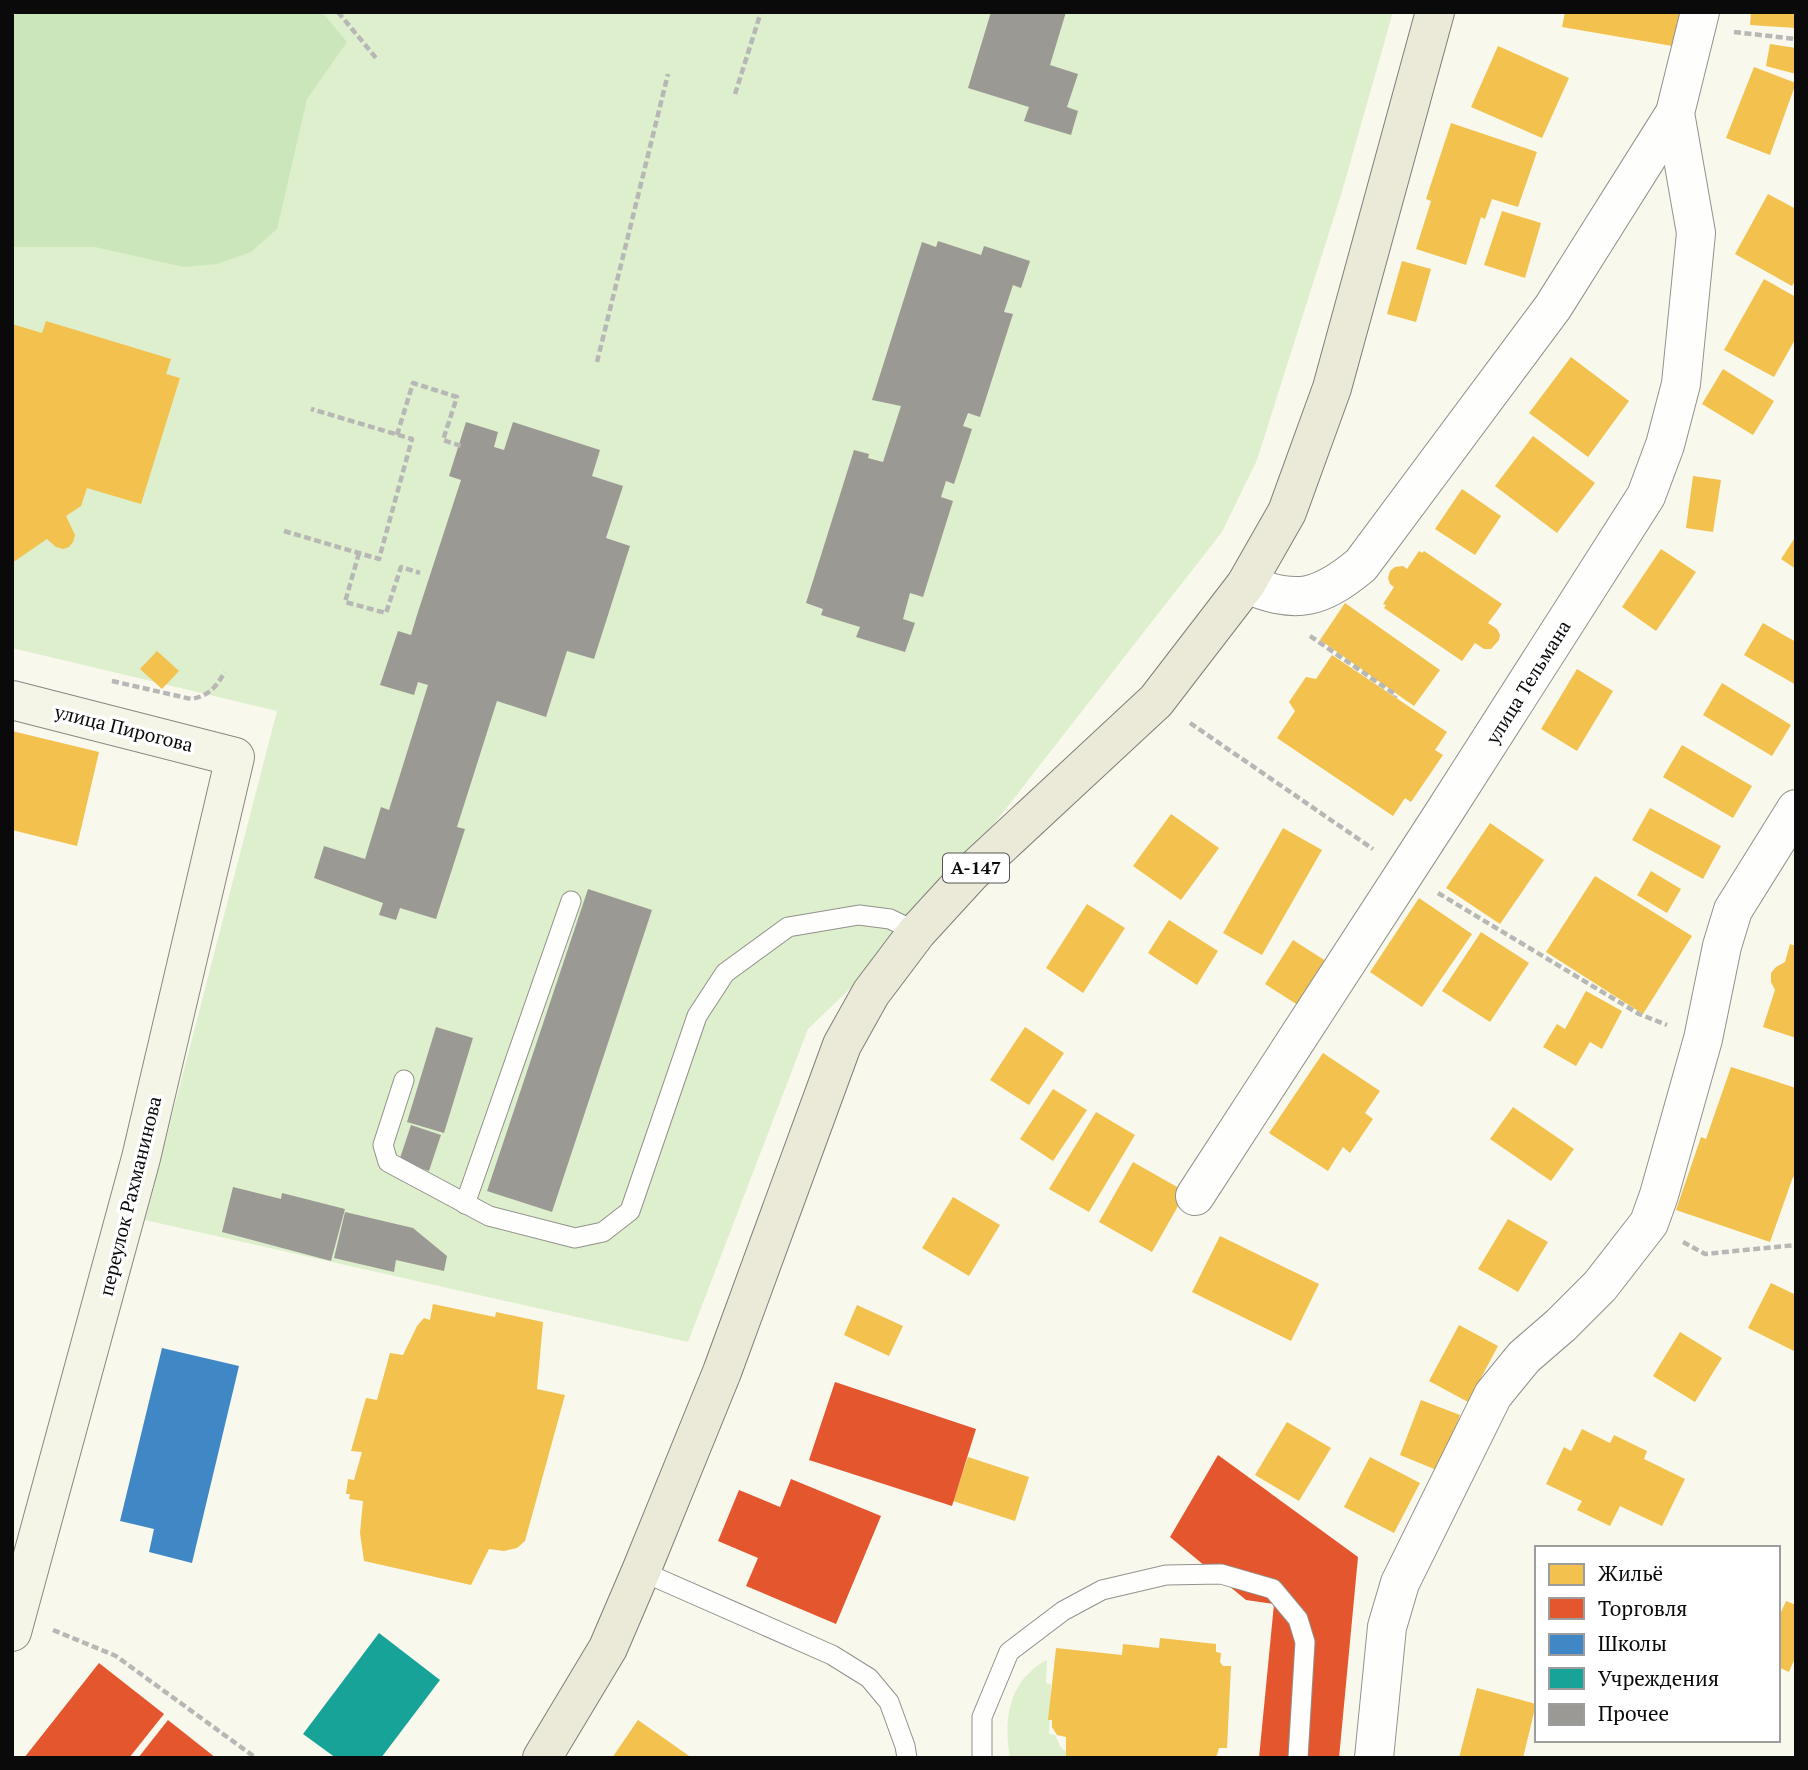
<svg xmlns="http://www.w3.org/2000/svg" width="1808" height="1770" font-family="'PT Serif',serif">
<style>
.green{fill:#deefcd}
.forest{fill:#cce6bb}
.homes{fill:#f2c14e}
.shops{fill:#e4572e}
.schools{fill:#3f88c5}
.public{fill:#17a398}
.building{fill:#9b9993}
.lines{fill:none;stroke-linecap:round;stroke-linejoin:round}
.lane-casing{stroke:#92918c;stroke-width:21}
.street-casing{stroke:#92918c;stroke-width:40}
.secondary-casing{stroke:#888883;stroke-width:40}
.primary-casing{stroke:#7f7e7a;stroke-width:40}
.path{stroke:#b7b7b5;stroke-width:4.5;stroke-dasharray:7 3.5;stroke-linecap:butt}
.lane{stroke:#fefefc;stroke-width:19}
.street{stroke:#fefefc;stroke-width:38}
.secondary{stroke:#f4f4e7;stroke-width:38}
.primary{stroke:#ebe9d7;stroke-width:38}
.labels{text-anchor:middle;stroke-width:7;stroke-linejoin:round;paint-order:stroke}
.shield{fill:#fff;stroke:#545454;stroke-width:2}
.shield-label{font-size:18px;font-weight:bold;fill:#0a0a0a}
.street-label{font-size:19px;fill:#0a0a0a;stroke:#fff}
</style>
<rect width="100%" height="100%" fill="#f9f8ed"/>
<!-- green -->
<g class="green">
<polygon points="12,12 1393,12 1341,195 1257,460 1222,532 911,930 808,1029 688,1342 145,1220 277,711 12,648"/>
<path d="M1047,1660L1046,1683L1051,1684L1049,1734L1055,1735L1060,1746L1066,1752V1758H1010C1003,1718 1009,1680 1047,1660Z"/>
</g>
<!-- forest -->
<polygon class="forest" points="12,12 322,12 347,42 307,99 277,229 251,252 217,264 184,267 95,247 12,247"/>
<!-- homes -->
<g class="homes">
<polygon points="1565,12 1691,12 1684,48 1562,27"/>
<polygon points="1751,12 1796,12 1796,28 1750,25"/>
<polygon points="1770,44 1796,48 1796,74 1766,66"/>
<polygon points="1498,46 1569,78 1542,138 1471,107"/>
<polygon points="1754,67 1796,83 1770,155 1726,138"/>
<polygon points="1451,123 1537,152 1518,207 1492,199 1485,219 1481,217 1466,265 1416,249 1431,201 1426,199"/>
<polygon points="1768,194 1796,209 1796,280 1792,286 1735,254"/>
<polygon points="1502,211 1541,223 1525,278 1484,265"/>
<polygon points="1402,261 1431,269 1416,322 1387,314"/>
<polygon points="1764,279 1796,297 1796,338 1774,377 1724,350"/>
<polygon points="46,321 171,359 166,374 180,378 141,504 87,488 81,506 66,516 75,535 73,542 69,547 63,549 56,547 47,539 12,563 12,324 42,333"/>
<polygon points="1571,357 1629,401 1588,457 1529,413"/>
<polygon points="1723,369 1774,401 1753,435 1702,404"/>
<polygon points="1533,436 1595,483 1557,533 1495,486"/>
<polygon points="1693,476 1721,480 1713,532 1686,528"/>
<polygon points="1462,489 1501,516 1475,555 1435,529"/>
<polygon points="1796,536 1796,569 1781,559"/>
<polygon points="1661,549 1696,572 1656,631 1622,607"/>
<polygon points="1419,551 1422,553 1424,551 1502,604 1488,623 1497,629 1500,635 1499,640 1491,649 1484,649 1475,643 1462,661 1384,608 1386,605 1383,604 1394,587 1390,584 1388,578 1390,571 1395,567 1403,566 1407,569"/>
<polygon points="1345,603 1440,670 1414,706 1320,640"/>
<polygon points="1763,623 1796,642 1796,685 1744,655"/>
<polygon points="157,651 179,671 162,689 140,669"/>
<polygon points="1332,655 1447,732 1435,750 1443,755 1411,802 1405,798 1393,816 1277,738 1295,711 1289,702 1306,677 1316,679"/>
<polygon points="1577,669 1613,691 1577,751 1541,729"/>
<polygon points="1722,683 1791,725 1772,756 1703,715"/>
<polygon points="12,731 99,752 77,846 12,830"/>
<polygon points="1682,745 1752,786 1733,818 1663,777"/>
<polygon points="1650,808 1721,846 1703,879 1632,840"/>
<polygon points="1171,814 1219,848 1181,900 1133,866"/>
<polygon points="1490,823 1544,860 1500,924 1446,888"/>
<polygon points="1283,828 1322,850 1262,955 1223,933"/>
<polygon points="1651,871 1681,889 1667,913 1637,895"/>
<polygon points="1595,876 1692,936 1643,1014 1546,952"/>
<polygon points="1419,898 1472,934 1422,1007 1370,972"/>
<polygon points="1087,904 1125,928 1083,993 1046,968"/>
<polygon points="1169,920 1218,951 1197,985 1148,953"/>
<polygon points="1481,932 1529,963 1490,1022 1442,991"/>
<polygon points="1293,940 1329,963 1301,1007 1265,984"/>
<polygon points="1790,944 1796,946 1796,1038 1763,1027 1775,990 1771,982 1771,973 1776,967 1785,962"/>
<polygon points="1586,991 1622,1011 1602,1049 1590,1042 1576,1066 1543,1047 1557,1024 1565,1029"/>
<polygon points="1025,1027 1064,1053 1029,1105 990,1080"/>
<polygon points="1323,1053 1380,1091 1365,1113 1373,1119 1350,1153 1343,1147 1328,1171 1269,1133"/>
<polygon points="1731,1067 1796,1088 1796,1178 1793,1177 1770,1242 1676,1210 1701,1137 1706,1139"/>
<polygon points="1053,1089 1087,1110 1053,1161 1020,1139"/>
<polygon points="1513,1107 1574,1149 1551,1181 1490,1139"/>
<polygon points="1096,1112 1135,1135 1089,1212 1049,1189"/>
<polygon points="1133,1162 1186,1192 1152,1252 1099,1222"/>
<polygon points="953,1197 1000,1225 969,1276 922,1248"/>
<polygon points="1508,1219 1548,1242 1518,1292 1478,1269"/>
<polygon points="1220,1236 1319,1284 1291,1341 1192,1292"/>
<polygon points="1771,1283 1796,1295 1796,1352 1748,1328"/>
<polygon points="433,1304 495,1317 496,1312 543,1322 537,1389 565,1395 525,1541 517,1548 504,1551 489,1549 471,1585 364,1561 360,1533 363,1501 349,1499 350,1494 346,1494 348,1479 354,1480 362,1452 351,1451 366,1398 377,1400 390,1353 403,1355 417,1326 424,1318 430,1320"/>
<polygon points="857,1305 903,1326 889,1356 844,1335"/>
<polygon points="1459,1325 1498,1346 1468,1402 1429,1381"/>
<polygon points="1680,1332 1722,1358 1695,1402 1653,1376"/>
<polygon points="1421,1400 1460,1415 1439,1471 1400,1455"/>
<polygon points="1287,1422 1331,1448 1299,1501 1255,1475"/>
<polygon points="1582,1429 1610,1443 1614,1435 1647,1451 1644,1459 1685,1479 1662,1526 1620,1506 1610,1526 1577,1510 1582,1501 1546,1484 1564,1447 1571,1451"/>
<polygon points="968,1457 1029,1477 1015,1521 953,1501"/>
<polygon points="1370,1457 1420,1483 1394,1533 1344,1507"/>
<polygon points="1786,1601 1796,1605 1796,1656 1789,1672 1778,1667 1778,1619"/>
<polygon points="1160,1638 1216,1644 1216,1652 1221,1653 1220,1662 1223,1666 1231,1666 1227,1748 1219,1748 1216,1758 1066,1758 1066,1737 1057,1735 1052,1727 1052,1720 1048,1720 1056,1648 1122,1655 1123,1644 1159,1648"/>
<polygon points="1477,1688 1536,1704 1523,1758 1459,1758"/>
<polygon points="638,1720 692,1758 612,1758"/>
</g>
<!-- shops -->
<g class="shops">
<polygon points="835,1382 976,1429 952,1506 809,1460"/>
<polygon points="1218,1455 1358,1557 1339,1758 1259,1758 1274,1604 1246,1600 1170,1537"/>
<polygon points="791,1479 881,1516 836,1624 746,1586 758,1558 718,1541 739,1490 780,1507"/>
<polygon points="99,1663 164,1714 129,1758 24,1758"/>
<polygon points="168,1720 216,1758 138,1758"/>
</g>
<!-- schools -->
<polygon class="schools" points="162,1348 239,1366 192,1563 149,1552 154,1529 120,1521"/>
<!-- public -->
<polygon class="public" points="379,1633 440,1680 381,1758 336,1758 303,1734"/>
<!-- building -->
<g class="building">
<polygon points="991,12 1066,12 1050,65 1078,74 1067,107 1078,111 1071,135 1024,121 1029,107 968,88"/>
<polygon points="938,241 981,255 984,246 1030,261 1021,288 1013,285 1004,312 1013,314 980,417 968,413 963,426 972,429 954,484 946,481 941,497 953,501 923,597 910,593 903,619 915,623 905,652 856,637 860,627 821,615 823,609 806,603 854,450 869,454 868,458 883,462 901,406 872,400 922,242 936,247"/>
<polygon points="466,422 498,432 494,447 504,450 513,422 600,450 592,476 623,486 606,538 630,546 594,659 567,651 546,717 497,701 457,827 465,829 436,919 400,908 396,920 379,915 383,903 314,878 324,846 365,859 381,807 389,810 428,685 418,682 414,695 380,685 398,631 411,635 417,615 461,480 449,476"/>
<polygon points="588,889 652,910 552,1212 487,1191"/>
<polygon points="436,1027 473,1038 444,1133 407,1122"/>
<polygon points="411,1125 441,1135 429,1171 399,1161"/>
<polygon points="233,1187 281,1199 282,1193 345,1209 331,1261 222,1232"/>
<polygon points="345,1212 413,1228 447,1256 444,1271 396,1260 394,1272 334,1258"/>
</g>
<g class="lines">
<!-- lane casing -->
<g class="lane-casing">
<g id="lane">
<polyline points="404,1080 383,1145 388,1162 489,1216 575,1238 603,1232 630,1211 697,1016 725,973 788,927 859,915 890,919 917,932"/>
<polyline points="465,1204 571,901"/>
<polyline points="641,1571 832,1655 869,1678 889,1702 905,1746 907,1758"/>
<polyline points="982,1758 982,1717 1009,1652 1063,1611 1102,1590 1166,1575 1221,1574 1273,1589 1298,1619 1305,1642 1298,1758"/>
</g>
</g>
<!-- street casing -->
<g class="street-casing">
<g id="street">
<path d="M1246,584C1297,605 1320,599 1361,565L1553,307L1675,113"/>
<polyline points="1195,1196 1443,814 1646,496 1665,445 1681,384 1696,233 1675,113 1700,12"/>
<polyline points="1374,1758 1387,1627 1400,1583 1493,1395 1524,1357 1561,1325 1600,1286 1649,1223 1659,1195 1703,1039 1722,946 1733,910 1796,809"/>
</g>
</g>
<!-- secondary casing -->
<g class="secondary-casing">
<polyline id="secondary" points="12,700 235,757 141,1158 12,1632"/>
</g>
<!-- primary casing -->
<g class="primary-casing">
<polyline id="primary" points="542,1758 608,1648 641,1571 722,1372 842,1045 871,993 917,932 972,872 1156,701 1246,584 1287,512 1332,388 1435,12"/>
</g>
<!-- path -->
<g class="path">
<polyline points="338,12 376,58"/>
<polyline points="1734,32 1796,39"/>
<polyline points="735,94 761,12"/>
<polyline points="597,362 668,74"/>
<polyline points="397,435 413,383 457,397 443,440 461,446"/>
<polyline points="284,531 379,559 412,439 311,409"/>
<polyline points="359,553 345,602 386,613 401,567 420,573"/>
<polyline points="1310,636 1396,695 1395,697"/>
<path d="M112,681L191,699C209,696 215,688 225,672"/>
<polyline points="1190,723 1373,849"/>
<polyline points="1438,893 1639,1014 1667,1025"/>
<polyline points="1683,1242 1705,1254 1796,1245"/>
<polyline points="53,1630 116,1656 256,1758"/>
</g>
<!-- lane -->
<use href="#lane" class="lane"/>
<!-- street -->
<use href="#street" class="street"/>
<!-- secondary -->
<use href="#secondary" class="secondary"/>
<!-- primary -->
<use href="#primary" class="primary"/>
</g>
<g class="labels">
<!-- shield labels -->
<rect class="shield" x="943" y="853.5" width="66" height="29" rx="5"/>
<g class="shield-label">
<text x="976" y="874">А-147</text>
</g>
<!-- street labels -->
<g class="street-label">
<text transform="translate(1528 682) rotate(-58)" y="7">улица Тельмана</text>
<text transform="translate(124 728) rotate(14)" y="7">улица Пирогова</text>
<text transform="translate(130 1196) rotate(-76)" y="7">переулок Рахманинова</text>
</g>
</g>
<!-- border -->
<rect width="1808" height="1770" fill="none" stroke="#0a0a0a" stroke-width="28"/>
<!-- legend -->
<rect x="1535" y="1546" width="245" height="196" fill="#ffffff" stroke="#9d9d9d" stroke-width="2"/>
<rect x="1549" y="1564" width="35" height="21" fill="#f2c14e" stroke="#9d9d9d" stroke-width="2"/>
<text x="1598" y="1581" font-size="21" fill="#0a0a0a">Жильё</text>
<rect x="1549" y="1598" width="35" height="21" fill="#e4572e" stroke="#9d9d9d" stroke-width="2"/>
<text x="1598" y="1616" font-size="21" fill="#0a0a0a">Торговля</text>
<rect x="1549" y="1634" width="35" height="21" fill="#3f88c5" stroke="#9d9d9d" stroke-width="2"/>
<text x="1598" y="1651" font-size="21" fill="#0a0a0a">Школы</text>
<rect x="1549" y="1668" width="35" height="21" fill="#17a398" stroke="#9d9d9d" stroke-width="2"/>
<text x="1598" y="1686" font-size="21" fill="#0a0a0a">Учреждения</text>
<rect x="1549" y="1704" width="35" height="21" fill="#9b9993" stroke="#9d9d9d" stroke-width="2"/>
<text x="1598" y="1721" font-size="21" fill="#0a0a0a">Прочее</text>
</svg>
